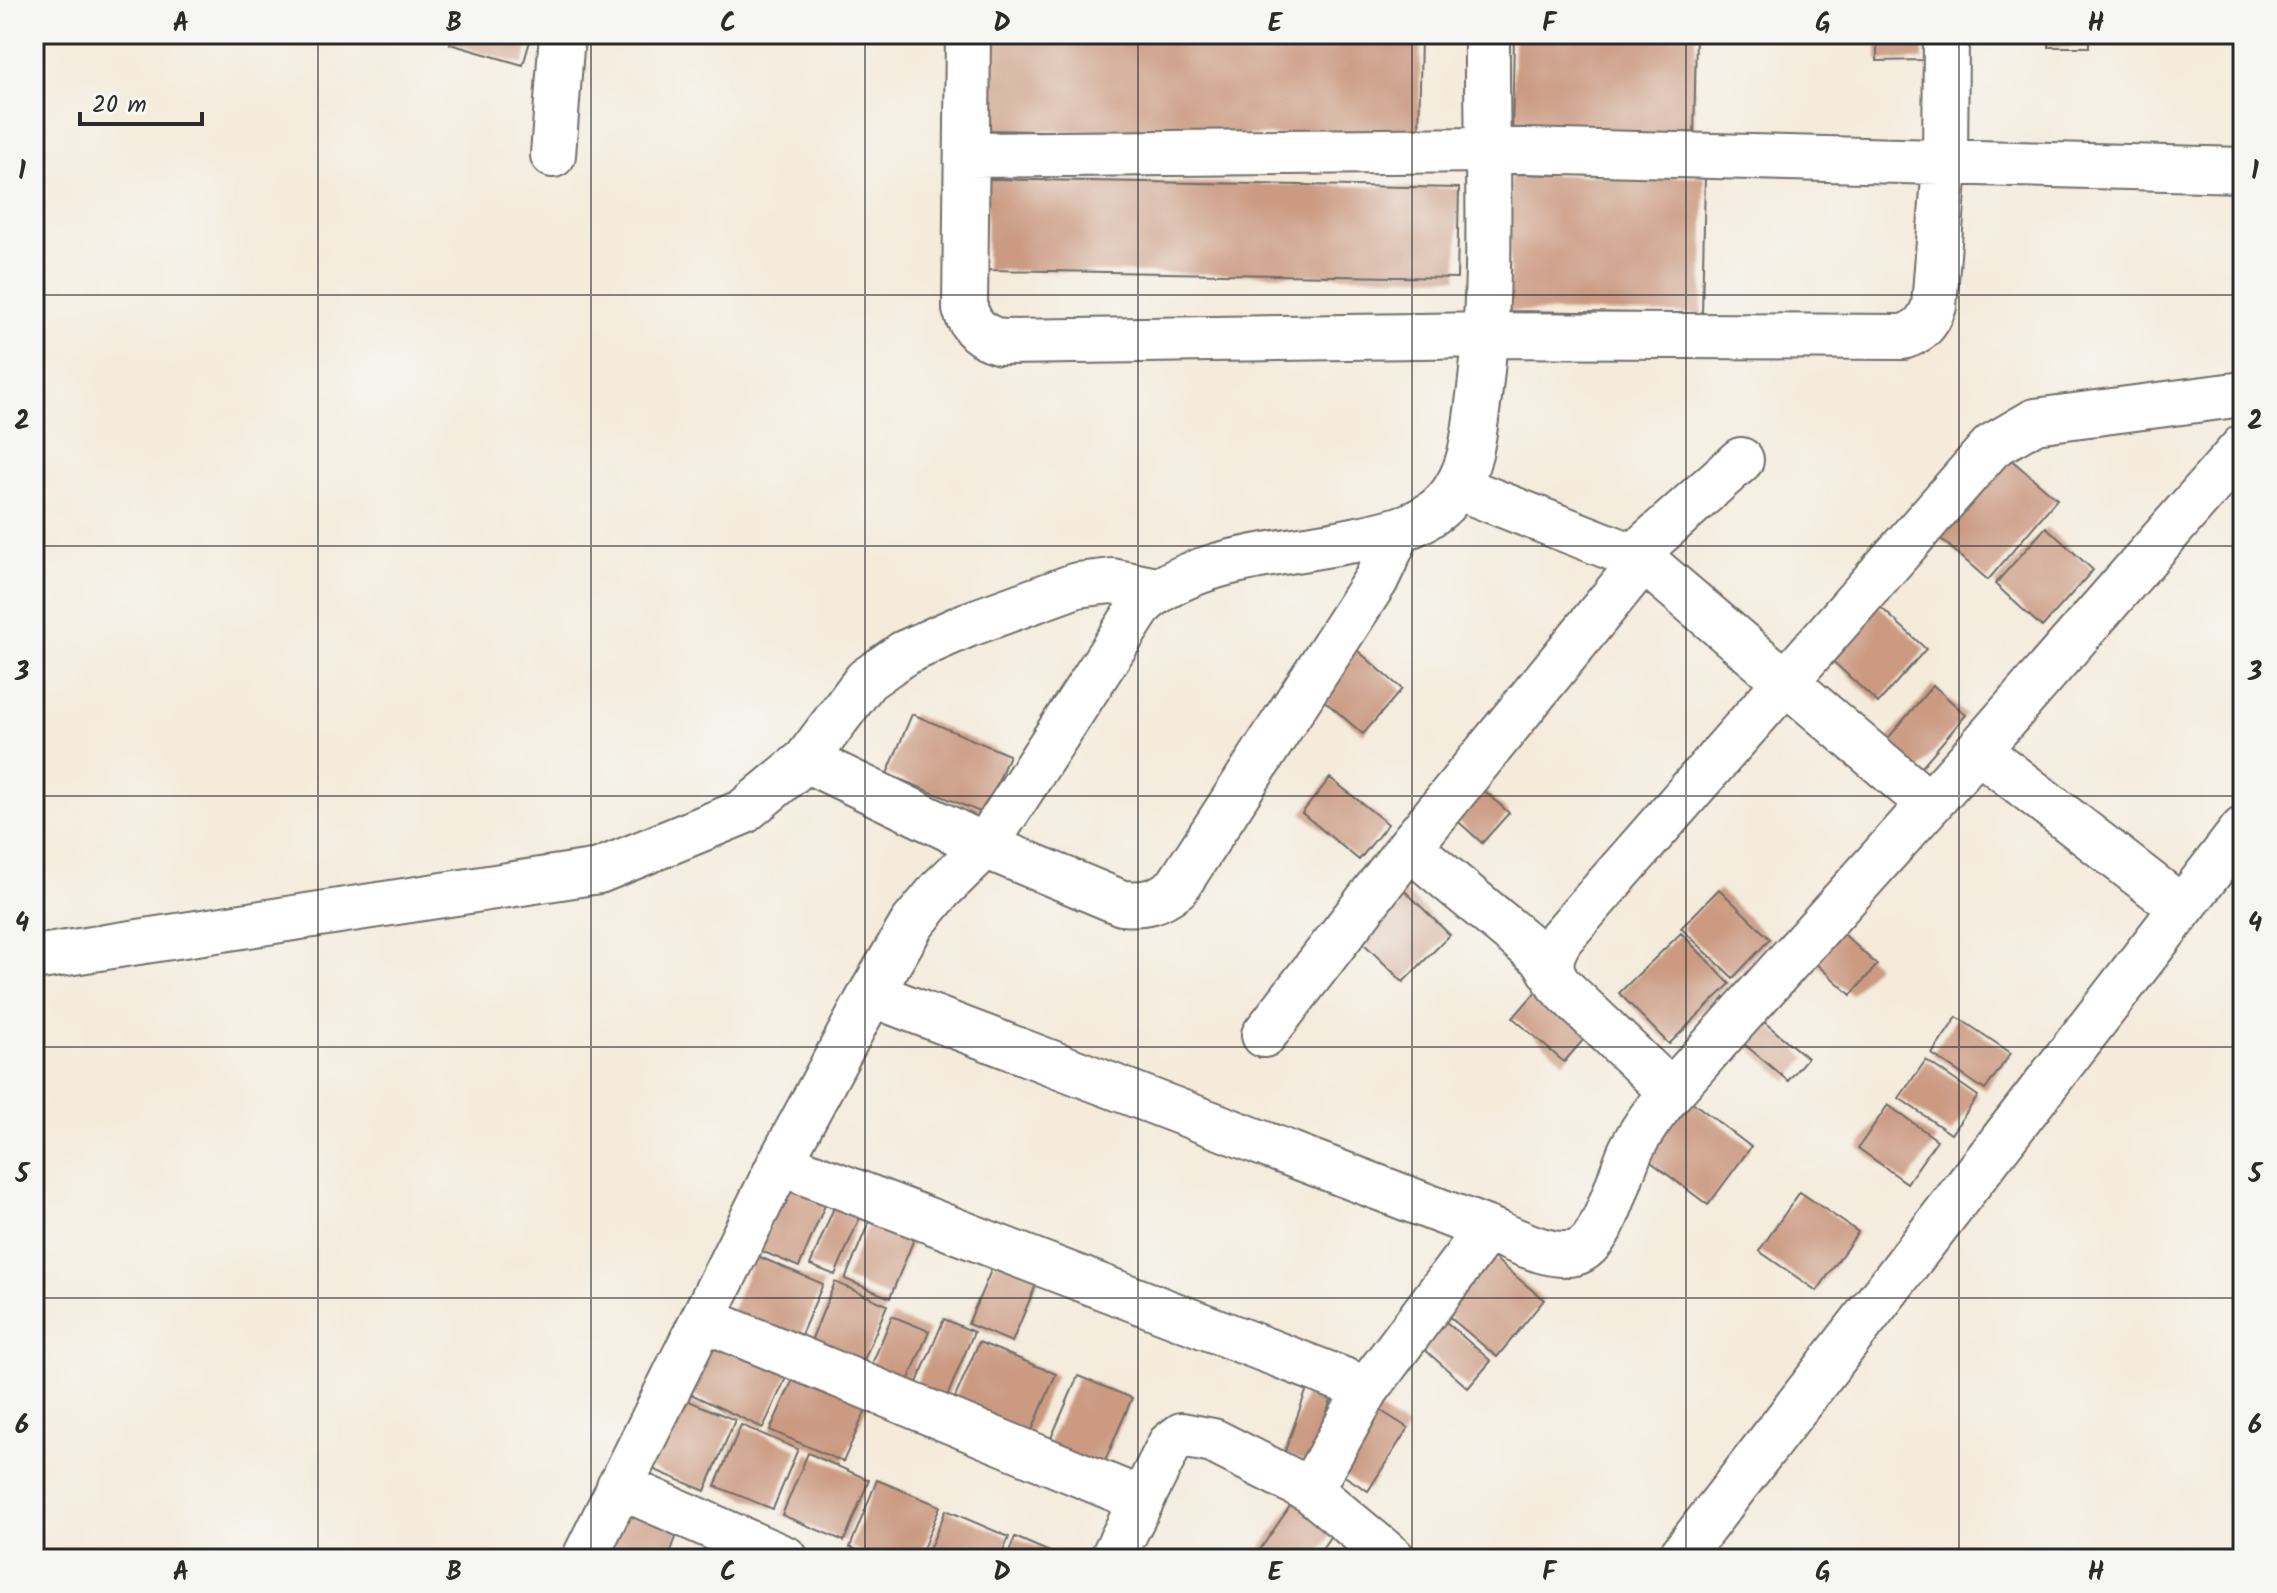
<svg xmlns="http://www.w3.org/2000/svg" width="2277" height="1593" font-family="Kalam,sans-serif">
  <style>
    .building { fill: #cb9a81 }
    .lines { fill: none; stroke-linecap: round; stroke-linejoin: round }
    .minor-casing { stroke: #716e69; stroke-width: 48 }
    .minor { stroke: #fff; stroke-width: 44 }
    .grid { fill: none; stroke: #2b2b2b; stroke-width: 2; stroke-opacity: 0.55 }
    .neatline { fill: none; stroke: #2b2b2b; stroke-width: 3 }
    .grid-label { font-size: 26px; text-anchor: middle; font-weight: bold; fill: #2b2b2b }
  </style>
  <rect width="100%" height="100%" fill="#f6f6f2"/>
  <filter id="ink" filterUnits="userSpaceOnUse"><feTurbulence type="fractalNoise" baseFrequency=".0125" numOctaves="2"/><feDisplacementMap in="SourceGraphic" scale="16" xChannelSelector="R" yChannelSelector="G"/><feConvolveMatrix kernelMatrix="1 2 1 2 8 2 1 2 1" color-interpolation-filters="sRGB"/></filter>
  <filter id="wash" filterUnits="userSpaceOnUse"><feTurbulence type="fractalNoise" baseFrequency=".006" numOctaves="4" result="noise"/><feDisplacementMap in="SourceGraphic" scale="32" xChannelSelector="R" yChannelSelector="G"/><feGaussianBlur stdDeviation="1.8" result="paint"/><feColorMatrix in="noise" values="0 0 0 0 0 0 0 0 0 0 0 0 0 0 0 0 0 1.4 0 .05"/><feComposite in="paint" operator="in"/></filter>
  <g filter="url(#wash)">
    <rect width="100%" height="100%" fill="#f4ebdb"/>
    <g id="blocks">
      <path class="building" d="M453,34H532L523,65L450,44Z
        M985,34H1421L1419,138L983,130Z
        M1514,34H1696L1694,143L1512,140Z
        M1877,34H1923V60L1877,61Z
        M2049,34H2089V47H2049Z
        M1511,174L1705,177L1702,314L1509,311Z
        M987,179L1459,188L1457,278L986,270Z
        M2001,451L2057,499L1988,580L1933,532Z
        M2046,527L2093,570L2042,627L1995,584Z
        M1874,601L1926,649L1878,703L1826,655Z
        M1351,645L1402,689L1363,734L1313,691Z
        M1933,685L1966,715L1917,772L1884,743Z
        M912,714L1009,755L985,814L887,774Z
        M1330,778L1388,824L1359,860L1302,813Z
        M1476,783L1509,813L1482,843L1450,814Z
        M1399,885L1450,935L1403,982L1352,932Z
        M1719,889L1770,939L1733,978L1681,928Z
        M1831,922L1877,965L1851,995L1804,953Z
        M1681,933L1730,984L1669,1044L1619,993Z
        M1539,988L1590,1032L1564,1062L1513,1018Z
        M1751,1011L1807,1058L1788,1081L1731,1033Z
        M1957,1017L2011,1053L1985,1090L1932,1054Z
        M1926,1060L1978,1096L1951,1134L1899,1098Z
        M1687,1098L1751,1147L1708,1205L1643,1156Z
        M1888,1105L1937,1140L1907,1183L1858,1148Z
        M791,1174L831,1191L799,1267L759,1250Z
        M1800,1192L1858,1232L1817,1291L1759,1251Z
        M837,1200L863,1210L835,1275L810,1265Z
        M874,1210L918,1229L890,1298L845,1279Z
        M1488,1253L1544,1300L1497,1357L1440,1309Z
        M998,1254L1041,1273L1012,1342L968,1324Z
        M755,1255L823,1284L794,1351L727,1322Z
        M835,1282L887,1305L858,1375L806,1353Z
        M1438,1315L1491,1361L1468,1388L1415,1341Z
        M892,1316L929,1331L904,1391L867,1376Z
        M944,1319L974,1332L944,1404L913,1392Z
        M706,1327L791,1367L763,1428L678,1388Z
        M979,1342L1056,1374L1030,1435L953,1402Z
        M800,1364L872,1396L843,1462L770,1430Z
        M1078,1376L1132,1398L1102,1468L1048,1445Z
        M1310,1380L1335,1389L1309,1463L1284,1454Z
        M672,1394L735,1420L705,1491L643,1465Z
        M1375,1407L1408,1428L1368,1491L1335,1470Z
        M741,1425L798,1449L773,1509L715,1486Z
        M808,1453L869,1480L844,1541L782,1515Z
        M877,1480L940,1506L919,1559H878L850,1547Z
        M613,1499L681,1524L668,1559H591Z
        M1295,1499L1336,1528L1315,1559H1270L1259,1551Z
        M946,1510L1009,1537L1000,1559H925Z
        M1015,1537L1066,1559H1006Z"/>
    </g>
  </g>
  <g filter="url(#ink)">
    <use href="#blocks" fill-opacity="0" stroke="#716e69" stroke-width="2"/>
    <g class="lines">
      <defs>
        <path id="minor" d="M968,34L965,309C972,329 981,336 1001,342L1488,335L1903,337C1921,331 1928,323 1934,306L1945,165L1946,34
          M553,155L562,34
          M967,155L1486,150L2243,170
          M1457,487L1643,560L1929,804
          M1978,750L2182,908
          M806,760L985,846L1122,903C1146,905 1158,902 1177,887L1376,580L1399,531
          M1409,847L1544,959L1550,970
          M34,958L599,871L743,812L806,760L866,680L904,653L967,625L1077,585L1112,581L1157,590
          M871,994L1487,1229C1512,1238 1548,1259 1575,1253C1605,1245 1619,1173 1632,1148C1643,1127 1656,1110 1671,1092L1978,750L2243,447
          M1264,1035L1409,847L1643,560L1647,544L1741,460
          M1671,1092L1558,984C1548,966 1550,956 1561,938L1992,446L2035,421L2243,394
          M780,1163L1367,1389
          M705,1320L1142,1500
          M619,1486L786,1559
          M1310,1490L1367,1389L1487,1229
          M584,1559L780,1163L871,994L912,924L941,889L985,846L1142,604C1192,558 1282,554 1348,541C1389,533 1435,526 1457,486C1472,461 1474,432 1478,404C1495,282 1486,157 1487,34
          M1112,1559L1170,1444L1182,1435L1213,1441L1310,1490L1393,1559
          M1679,1559L2243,829"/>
      </defs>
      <use href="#minor" class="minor-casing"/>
      <use href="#minor" class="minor"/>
    </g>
  </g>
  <path class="grid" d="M318,34V1559M591,34V1559M865,34V1559M1138,34V1559M1412,34V1559M1686,34V1559M1959,34V1559M34,295H2243M34,546H2243M34,796H2243M34,1047H2243M34,1298H2243"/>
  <rect width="2277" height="1593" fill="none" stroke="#f6f6f2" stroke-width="88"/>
  <path d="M80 112v12h122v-12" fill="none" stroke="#2b2b2b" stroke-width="4"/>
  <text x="92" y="112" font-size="24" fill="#2b2b2b" stroke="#f6f6f2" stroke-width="6" paint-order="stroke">20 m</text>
  <rect x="44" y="44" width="2189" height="1505" class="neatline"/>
  <g class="grid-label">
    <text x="181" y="31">A</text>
    <text x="454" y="31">B</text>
    <text x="728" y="31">C</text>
    <text x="1002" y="31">D</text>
    <text x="1275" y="31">E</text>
    <text x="1549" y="31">F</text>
    <text x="1823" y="31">G</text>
    <text x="2096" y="31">H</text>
    <text x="22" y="179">1</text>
    <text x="2255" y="179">1</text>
    <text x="22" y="429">2</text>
    <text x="2255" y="429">2</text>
    <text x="22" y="680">3</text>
    <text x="2255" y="680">3</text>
    <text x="22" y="931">4</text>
    <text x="2255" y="931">4</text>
    <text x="22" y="1182">5</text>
    <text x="2255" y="1182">5</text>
    <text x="22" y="1433">6</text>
    <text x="2255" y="1433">6</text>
    <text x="181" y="1580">A</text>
    <text x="454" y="1580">B</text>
    <text x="728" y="1580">C</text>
    <text x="1002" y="1580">D</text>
    <text x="1275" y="1580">E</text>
    <text x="1549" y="1580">F</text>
    <text x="1823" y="1580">G</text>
    <text x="2096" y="1580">H</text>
  </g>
</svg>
